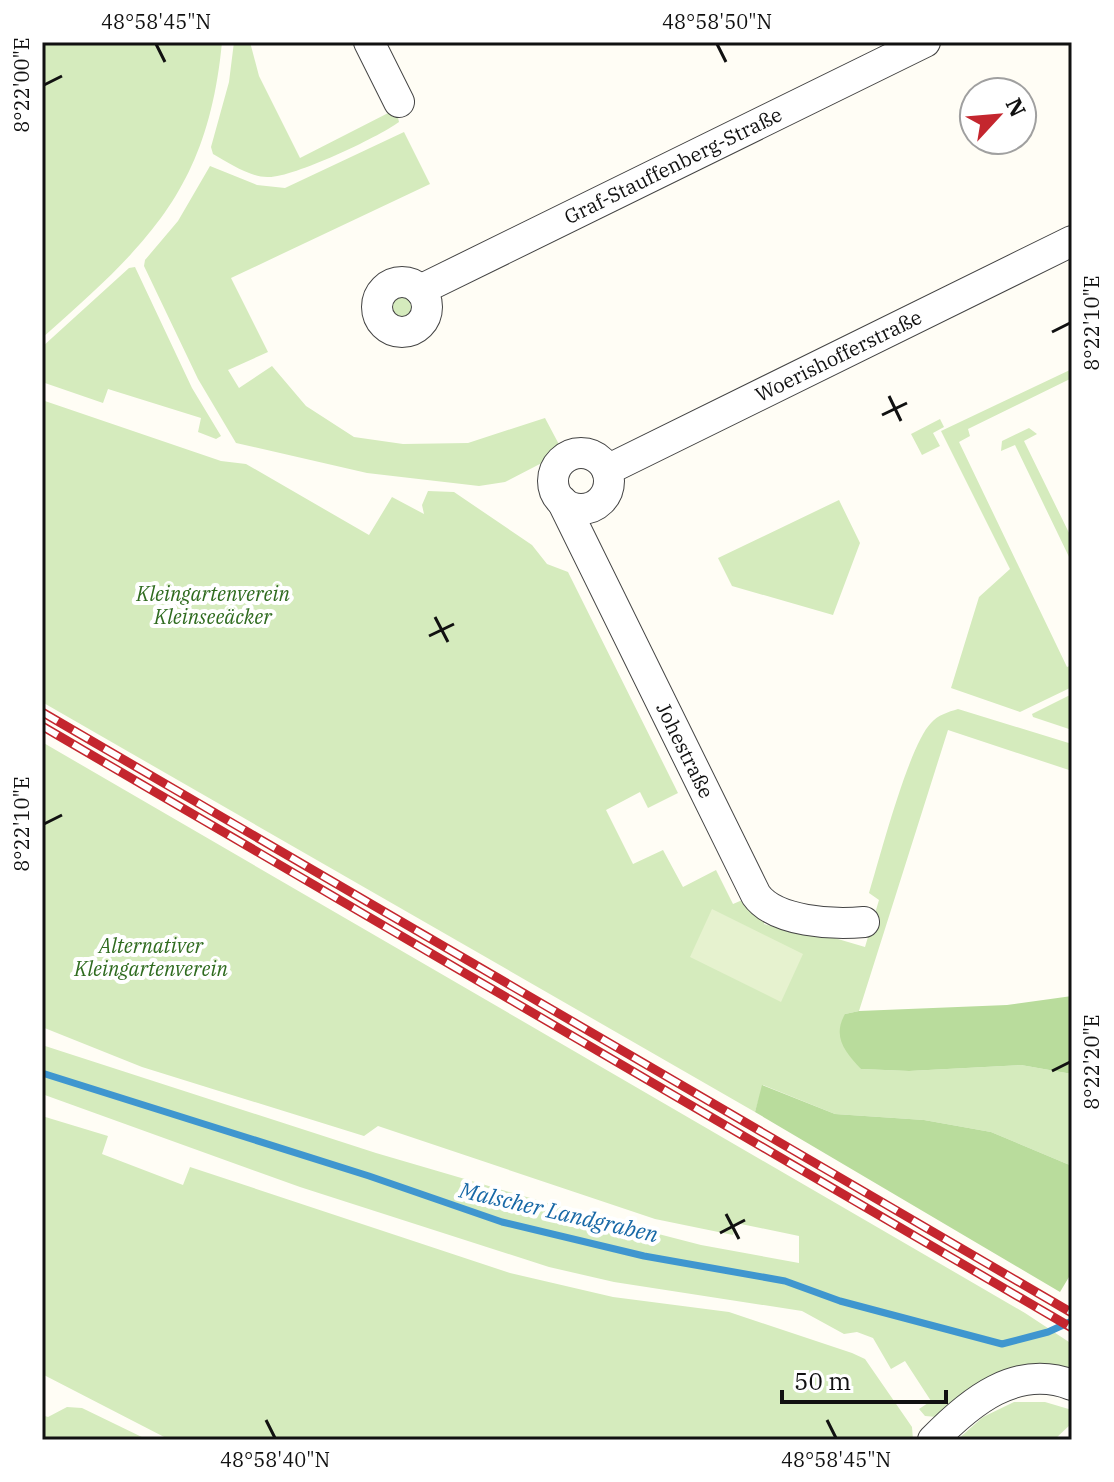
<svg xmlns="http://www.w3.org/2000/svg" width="1114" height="1482" font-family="'IBM Plex Serif',serif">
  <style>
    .green { fill: #d5ebbd }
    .forest { fill: #b9dc9c }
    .pitch { fill: #e6f2cf }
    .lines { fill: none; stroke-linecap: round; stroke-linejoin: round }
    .stream { stroke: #3f96cf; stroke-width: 7 }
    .minor-casing { stroke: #444; stroke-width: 32 }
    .minor { stroke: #fff; stroke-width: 30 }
    .rail-casing { stroke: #c4262e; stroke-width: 9 }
    .rail { stroke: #fff; stroke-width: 6; stroke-dasharray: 18; stroke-linecap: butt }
    .ticks { fill: none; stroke: #111; stroke-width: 3 }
    .labels { text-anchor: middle; stroke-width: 8; stroke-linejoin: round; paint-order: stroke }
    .street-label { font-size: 20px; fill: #111; stroke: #fff }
    .park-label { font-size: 20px; font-style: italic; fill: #2f6b1f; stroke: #fff }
    .water-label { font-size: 22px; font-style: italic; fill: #1768a6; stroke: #fff }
    .neatline { fill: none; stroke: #111; stroke-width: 3 }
    .ticks-label { font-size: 20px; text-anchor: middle; fill: #111 }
  </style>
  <rect width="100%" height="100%" fill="#fffdf5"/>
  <path class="green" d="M42,42H222C208,190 148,244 42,338Z
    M234,42H250L259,76L300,158L396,109L399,122C377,138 294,177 269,177C251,178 229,163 213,154L211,147L229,82Z
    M404,132L430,184L231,278L268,352L228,370L239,388L272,366L306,406L354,437L403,444L468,443L545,418L563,452L505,482L479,486L367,473L236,443L198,379L144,266L145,260L178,221L210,166L257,185L285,188Z
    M135,267L192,388L221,436L216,439L198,432L201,418L108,389L103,403L42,382V347L129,268Z
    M391 307a12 12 0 1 1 24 0a12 12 0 1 1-24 0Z
    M1072,369V378L968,429L970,436L959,442L1067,667L1072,665V687L1020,712L951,688L979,597L1010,569L941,431Z
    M42,400L221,461L246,464L369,535L392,497L424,514L422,505L428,491L454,492L532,545L547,564L568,572L678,793L648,808L640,792L606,810L633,864L663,850L683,887L716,870L733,904L747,898L765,916L764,924L802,935L804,929L865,947L879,900L869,893C880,857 909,745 931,723C938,715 948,712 958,709L1072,744V771L948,730L859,1011L845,1014L861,1069L909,1071L1021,1065L1072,1074V1166L991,1132L924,1120L835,1114L763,1085L755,1112L42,702Z
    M940,419L944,427L933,433L940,446L922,455L911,434Z
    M1029,428L1037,434L1024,441L1072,539V563L1015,445L1001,451L1002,441Z
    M839,500L860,543L833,615L732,586L718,558Z
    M1072,694V730L1033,717L1032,714Z
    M42,742L1025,1313L1072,1344V1371L937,1417L925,1416L919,1409L931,1401L905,1361L891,1369L873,1338L857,1332L844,1334L802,1311L614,1282L549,1267L300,1187L42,1094V1045L376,1153L612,1222L701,1245L799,1263V1236L736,1223L733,1235L655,1219L378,1126L364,1136L142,1067L42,1027Z
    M42,1116L108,1136L102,1154L183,1185L190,1167L510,1273L613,1297L729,1312L852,1353L865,1359L912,1427L913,1440H170L42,1374Z
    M1014,1402H1045L1072,1410V1423L1054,1440H957L983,1417Z
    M67,1407L82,1408L148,1440H42V1415L48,1417Z"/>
  <path class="forest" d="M1072,996V1074L1021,1065L909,1071L861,1069C845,1052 832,1037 845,1014L859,1011L1007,1005Z
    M762,1085L835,1114L924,1120L991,1132L1072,1166V1272L1060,1292L755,1112Z"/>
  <path class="pitch" d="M712,909L803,954L781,1002L690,957Z"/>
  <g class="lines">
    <path class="stream" d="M42,1073L369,1176L502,1222L644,1256L785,1281L840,1301L1002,1344L1048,1332L1072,1321"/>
    <defs>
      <g id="minor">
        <path d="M369,42L399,102"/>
        <circle cx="402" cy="307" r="25"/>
        <path id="s1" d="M420,290L925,42"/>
        <circle cx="581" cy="481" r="28"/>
        <path id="s2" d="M607,470L1072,241"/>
        <path id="s3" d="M562,501L756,895C775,922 834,925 864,922"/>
        <path d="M933,1440C969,1403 1016,1363 1072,1385"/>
      </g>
    </defs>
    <use href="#minor" class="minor-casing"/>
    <use href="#minor" class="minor"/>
    <defs>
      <path id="rail" d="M42,712L1072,1313
        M42,726L1072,1328"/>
    </defs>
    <use href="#rail" class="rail-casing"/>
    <use href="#rail" class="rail"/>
  </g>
  <path class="ticks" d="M156,44L165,62M717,44L726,62M44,85L62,76M1052,332L1070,323M889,396L901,421M882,415L907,403M435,617L448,642M429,636L454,624M44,824L62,815M1052,1071L1070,1062M726,1214L739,1239M720,1233L745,1220M266,1420L275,1438M827,1420L836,1438"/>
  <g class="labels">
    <g class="street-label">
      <text dy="7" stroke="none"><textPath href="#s1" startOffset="282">Graf-Stauffenberg-Straße</textPath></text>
      <text dy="7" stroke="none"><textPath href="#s2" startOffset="258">Woerishofferstraße</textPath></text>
      <text dy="7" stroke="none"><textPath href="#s3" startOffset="278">Johestraße</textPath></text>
    </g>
    <g class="park-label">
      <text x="213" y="601">Kleingartenverein<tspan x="213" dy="23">Kleinseeäcker</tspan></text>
      <text x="151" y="953">Alternativer<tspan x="151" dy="23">Kleingartenverein</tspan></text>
    </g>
    <g class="water-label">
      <text transform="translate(559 1212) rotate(13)" y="8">Malscher Landgraben</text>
    </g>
  </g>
  <rect width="1114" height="1482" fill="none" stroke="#ffffff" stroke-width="88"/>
  <g transform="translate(998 116) rotate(64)"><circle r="38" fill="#ffffff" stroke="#a0a0a0" stroke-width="2"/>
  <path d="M0-6L14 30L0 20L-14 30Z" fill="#c4262e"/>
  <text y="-12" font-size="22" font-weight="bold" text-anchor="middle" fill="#111111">N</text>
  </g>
  <path d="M782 1390v12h164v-12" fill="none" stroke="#111111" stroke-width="4"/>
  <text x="794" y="1390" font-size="24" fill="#111111" stroke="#ffffff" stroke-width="6" paint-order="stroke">50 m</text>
  <rect x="44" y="44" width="1026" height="1394" class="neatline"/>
  <g class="ticks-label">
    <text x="156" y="29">48°58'45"N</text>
    <text x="717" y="29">48°58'50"N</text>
    <text transform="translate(22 85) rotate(-90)" y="7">8°22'00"E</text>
    <text transform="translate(1092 323) rotate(-90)" y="7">8°22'10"E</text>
    <text transform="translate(22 824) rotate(-90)" y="7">8°22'10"E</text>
    <text transform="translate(1092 1062) rotate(-90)" y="7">8°22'20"E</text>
    <text x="275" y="1467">48°58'40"N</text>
    <text x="836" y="1467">48°58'45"N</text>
  </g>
</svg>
